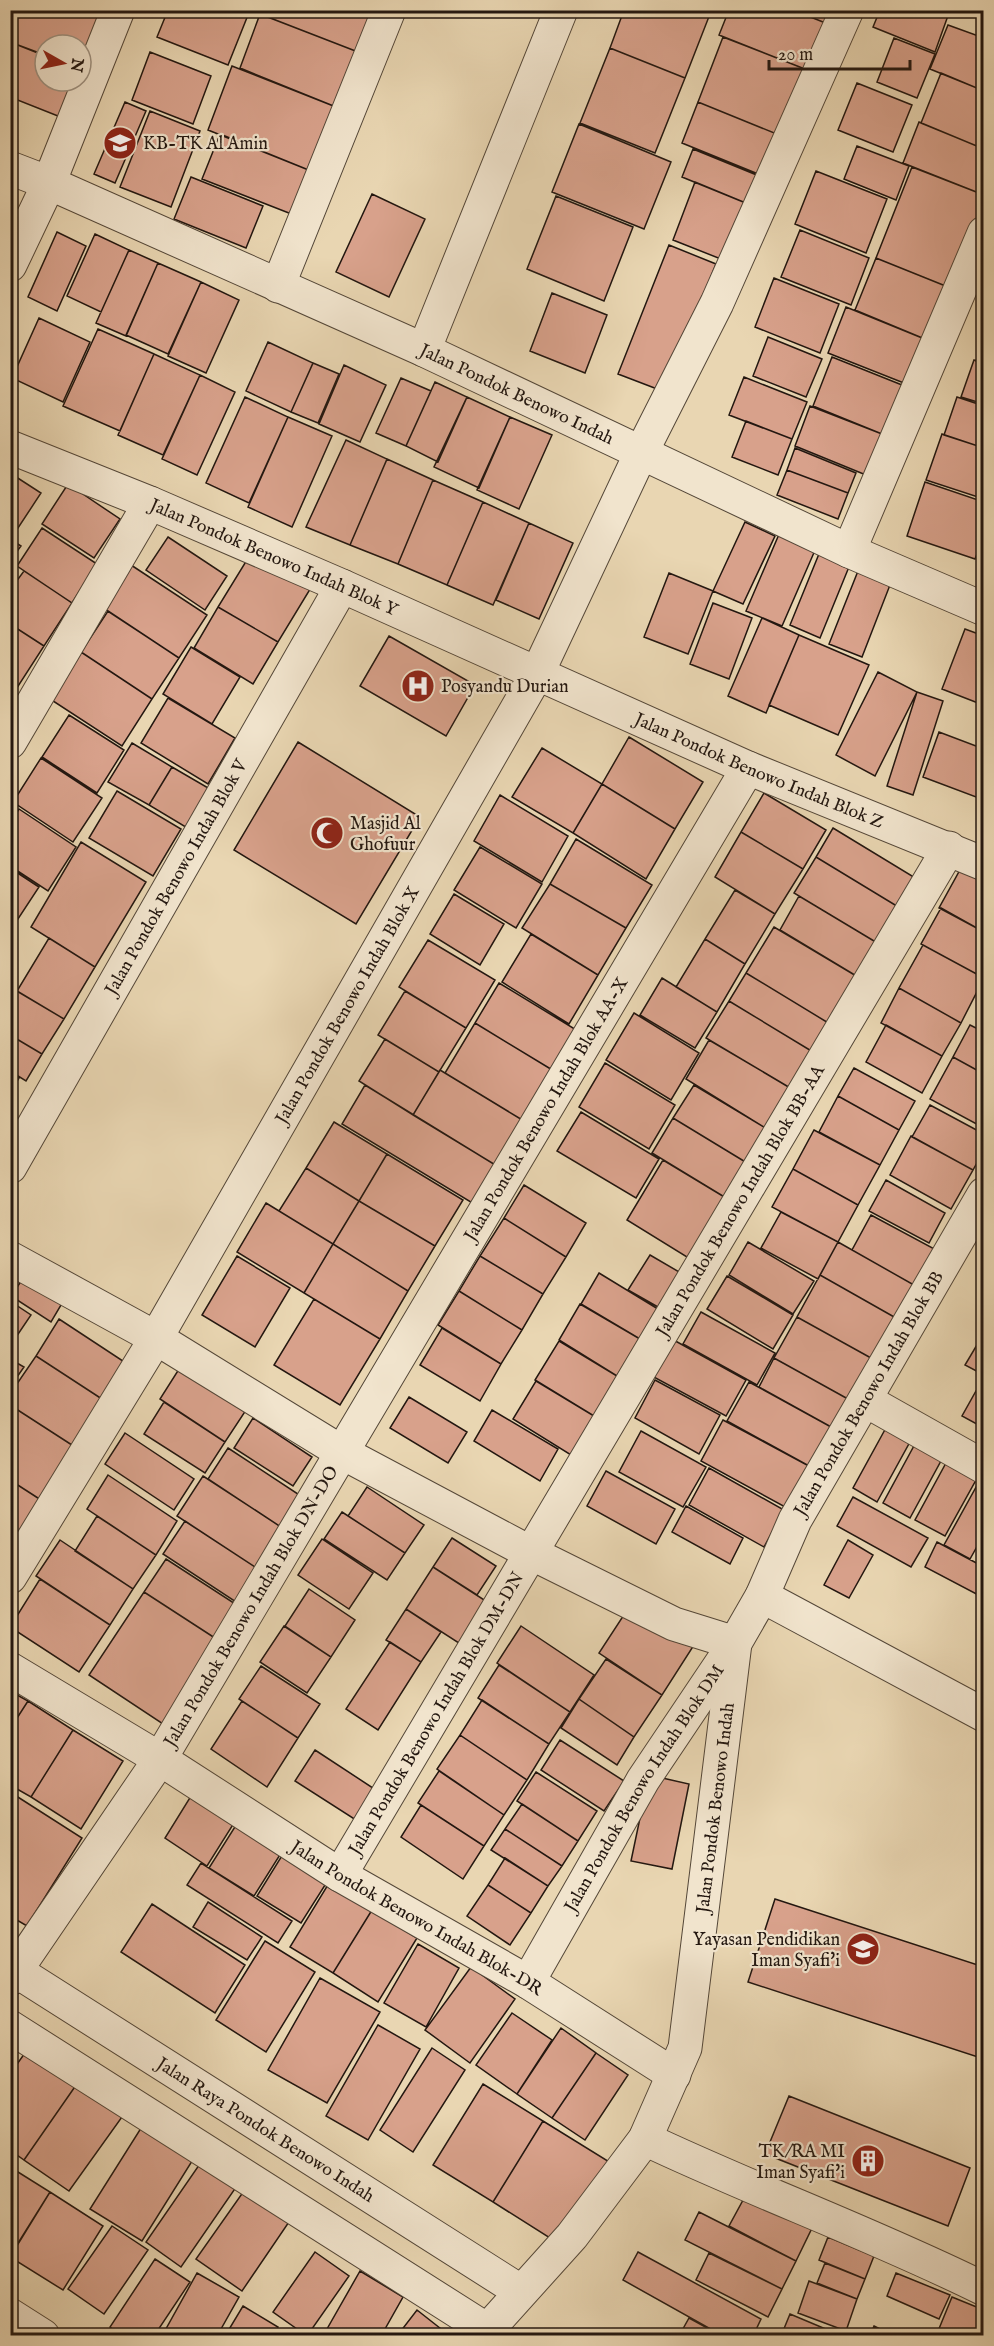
<svg xmlns="http://www.w3.org/2000/svg" width="994" height="2346" font-family="'IM FELL English',serif">
  <style>
    .building { fill: #d8a18b; stroke: #231710; stroke-width: 1.5 }
    .lines { fill: none; stroke-linecap: round; stroke-linejoin: round }
    .minor-casing { stroke: #544738; stroke-width: 35 }
    .minor { stroke: #f1e4cd; stroke-width: 33 }
    .labels { text-anchor: middle; stroke-width: 4.5; stroke-linejoin: round; paint-order: stroke }
    .poi-label { font-size: 18px; fill: #231710; stroke: #f1e4cd; text-anchor: start }
    .street-label { font-size: 18px; fill: #231710; stroke: #f1e4cd }
  </style>
  <rect width="100%" height="100%" fill="#e9d6b2"/>
  <filter id="stains"><feTurbulence type="fractalNoise" baseFrequency=".00333" numOctaves="4"/><feColorMatrix values="0 0 0 0 .2 0 0 0 0 .09 0 0 0 0 .02 0 0 0 .5 -.17"/></filter>
  <radialGradient id="worn" r=".72"><stop offset=".6" stop-color="#630" stop-opacity="0"/><stop offset="1" stop-color="#630" stop-opacity=".3"/></radialGradient>
  <path class="building" d="M10,10H106L81,70V45H45V56L10,42Z
    M168,10H250L228,65L157,37Z
    M267,10H374L358,52L265,16Z
    M624,10H701L710,14L685,78L610,48Z
    M729,10H793L833,26L815,73L719,35Z
    M793,10H840L833,26Z
    M880,10H950L935,52L873,27Z
    M260,14L358,52L336,107L240,68Z
    M948,25L984,38V91L930,69Z
    M723,37L815,73L789,139L698,102Z
    M894,38L935,54L917,98L877,82Z
    M10,42L45,55V81H78L63,118L10,97Z
    M610,48L685,78L655,153L580,123Z
    M150,52L211,76L193,124L132,100Z
    M232,66L336,107L311,171L208,130Z
    M941,73L984,91V149L921,123Z
    M857,83L912,105L893,152L838,130Z
    M125,102L146,111L115,183L94,174Z
    M698,102L789,139L773,180L682,143Z
    M150,111L200,131L171,207L120,187Z
    M919,122L984,149V195L903,163Z
    M579,124L671,162L644,229L552,192Z
    M220,134L311,171L294,215L202,179Z
    M857,146L909,166L896,200L844,179Z
    M693,149L764,178L753,206L682,177Z
    M912,167L984,195V211L953,289L876,258Z
    M816,171L887,199L866,253L795,224Z
    M191,177L263,206L246,248L174,219Z
    M695,182L753,206L731,263L673,240Z
    M372,194L425,219L389,297L336,272Z
    M556,196L633,227L604,301L527,269Z
    M800,230L869,258L851,305L781,277Z
    M57,232L86,246L57,311L28,297Z
    M95,234L129,250L101,312L67,296Z
    M669,245L716,264L665,392L618,374Z
    M129,250L158,263L126,336L96,323Z
    M876,258L953,289L932,342L855,310Z
    M158,263L201,282L168,354L126,335Z
    M774,278L839,304L820,353L755,327Z
    M201,282L239,300L206,373L168,356Z
    M552,293L607,315L585,373L530,351Z
    M846,307L932,342L914,387L828,353Z
    M39,318L90,342L63,402L12,378Z
    M98,329L154,354L120,431L63,406Z
    M768,337L822,359L806,397L753,376Z
    M984,338V364L976,361Z
    M268,342L313,363L291,412L246,391Z
    M154,354L200,375L163,455L118,435Z
    M832,357L902,385L882,434L813,406Z
    M974,360L984,363V404L961,397Z
    M313,363L339,374L318,423L291,412Z
    M344,365L386,385L360,442L319,424Z
    M200,375L235,392L197,475L162,459Z
    M744,377L807,402L792,439L729,415Z
    M401,378L431,391L406,446L376,433Z
    M435,382L467,397L438,462L406,446Z
    M245,397L288,417L249,503L206,483Z
    M467,397L510,417L479,488L434,467Z
    M957,397L984,406V448L944,435Z
    M810,406L882,434L866,475L795,446Z
    M288,417L332,436L292,527L248,507Z
    M510,417L552,435L519,509L477,490Z
    M746,421L792,439L778,475L732,457Z
    M942,434L984,448V499L926,480Z
    M346,440L387,459L350,545L306,527Z
    M795,448L856,473L848,493L787,470Z
    M387,459L433,480L398,564L350,545Z
    M787,470L848,493L838,519L777,495Z
    M10,473L41,493L16,531L10,528Z
    M433,480L483,502L447,585L398,564Z
    M925,482L984,502V535L975,559L907,536Z
    M68,484L120,519L94,558L42,524Z
    M483,502L529,523L493,605L447,585Z
    M745,522L775,536L743,604L713,591Z
    M529,523L573,543L539,619L496,600Z
    M42,528L97,564L72,603L17,566Z
    M780,532L816,548L782,626L746,611Z
    M168,537L227,576L205,610L146,570Z
    M10,539L21,546L10,561Z
    M821,549L851,562L820,638L790,625Z
    M253,550L312,586L278,642L218,607Z
    M131,565L207,615L179,658L103,608Z
    M24,571L72,603L44,646L10,624V590Z
    M858,571L890,585L862,657L829,644Z
    M669,573L713,591L688,654L644,637Z
    M713,603L752,618L729,679L690,664Z
    M218,607L278,642L253,684L194,648Z
    M108,611L179,658L152,699L81,652Z
    M762,618L799,635L766,713L728,696Z
    M10,624L44,646L13,694L10,692Z
    M965,629L984,636V688L978,703L942,689Z
    M799,635L869,665L838,735L769,705Z
    M389,636L475,685L446,736L360,686Z
    M191,647L240,677L212,724L163,694Z
    M81,652L152,699L122,746L50,699Z
    M878,672L917,692L875,776L836,755Z
    M917,692L943,701L913,795L887,786Z
    M168,698L235,738L208,784L141,743Z
    M69,715L124,750L97,793L42,757Z
    M939,732L984,749V800L923,777Z
    M629,737L703,782L675,829L602,784Z
    M298,742L420,817L356,924L234,850Z
    M132,743L172,767L149,805L108,782Z
    M542,748L602,784L573,833L512,797Z
    M41,758L102,798L73,842L13,802Z
    M172,767L222,796L199,835L149,805Z
    M602,784L675,829L646,879L573,833Z
    M117,791L181,829L153,876L89,838Z
    M764,793L826,830L803,869L741,832Z
    M500,795L568,836L542,882L474,841Z
    M19,809L76,847L48,891L10,866V823Z
    M833,828L917,879L900,908L816,857Z
    M741,832L803,869L775,914L715,877Z
    M576,839L652,885L626,928L550,884Z
    M81,842L146,882L95,967L31,927Z
    M480,847L542,884L516,928L454,890Z
    M816,857L905,911L884,947L794,893Z
    M966,859L984,869V932L939,908Z
    M10,868L39,887L16,922L10,918Z
    M550,884L626,928L598,975L522,928Z
    M735,890L775,914L745,964L705,939Z
    M454,894L504,924L480,965L430,934Z
    M799,896L884,947L863,980L780,930Z
    M941,908L984,932V978L921,944Z
    M774,927L863,980L835,1027L746,973Z
    M531,934L598,975L569,1024L502,982Z
    M49,938L95,967L64,1019L17,991Z
    M705,939L745,964L717,1012L676,987Z
    M428,940L495,980L466,1028L399,987Z
    M923,945L984,978L961,1023L899,988Z
    M746,973L835,1027L818,1055L729,1001Z
    M662,978L717,1012L695,1048L640,1015Z
    M499,983L578,1031L554,1071L475,1023Z
    M10,987L64,1019L42,1054L10,1035Z
    M899,988L961,1023L942,1056L881,1023Z
    M405,991L466,1028L439,1072L378,1035Z
    M729,1001L818,1055L797,1092L706,1038Z
    M634,1013L699,1053L671,1100L606,1060Z
    M475,1023L554,1071L524,1121L445,1073Z
    M886,1025L942,1056L922,1093L866,1062Z
    M970,1025L984,1032V1074L953,1057Z
    M10,1035L42,1054L26,1081L10,1071Z
    M385,1039L439,1072L413,1115L359,1081Z
    M709,1040L797,1092L772,1132L686,1079Z
    M953,1057L984,1074V1128L930,1099Z
    M605,1063L675,1105L649,1149L579,1107Z
    M854,1068L915,1101L899,1130L838,1096Z
    M440,1070L524,1121L497,1166L413,1115Z
    M10,1073L19,1078L10,1093Z
    M365,1085L497,1166L474,1204L342,1124Z
    M694,1085L772,1132L752,1166L673,1118Z
    M838,1096L899,1130L880,1165L819,1132Z
    M930,1105L984,1134V1150L973,1170L912,1137Z
    M581,1112L659,1159L636,1198L557,1151Z
    M673,1118L752,1166L731,1201L652,1153Z
    M334,1122L387,1154L359,1201L306,1168Z
    M814,1130L880,1165L858,1205L793,1169Z
    M911,1136L973,1170L951,1209L890,1175Z
    M387,1154L463,1200L435,1246L359,1201Z
    M663,1160L731,1201L695,1262L627,1220Z
    M306,1168L359,1201L333,1244L279,1211Z
    M793,1169L858,1205L838,1242L772,1207Z
    M886,1180L945,1213L929,1243L869,1211Z
    M524,1185L586,1223L566,1257L504,1218Z
    M359,1201L435,1246L408,1291L333,1244Z
    M266,1203L333,1244L304,1293L237,1252Z
    M781,1212L838,1242L818,1279L761,1248Z
    M871,1215L940,1252L921,1289L852,1250Z
    M504,1218L566,1257L543,1294L480,1256Z
    M748,1242L814,1281L793,1314L729,1275Z
    M838,1242L921,1289L903,1322L820,1275Z
    M333,1244L408,1291L380,1339L304,1293Z
    M650,1255L686,1276L665,1311L628,1290Z
    M237,1256L290,1288L255,1347L202,1315Z
    M480,1256L543,1294L522,1330L459,1291Z
    M599,1273L658,1309L640,1339L581,1304Z
    M26,1274L64,1300L51,1322L11,1296Z
    M820,1275L903,1322L880,1363L797,1317Z
    M727,1276L793,1315L773,1349L707,1309Z
    M459,1291L522,1330L501,1364L438,1325Z
    M314,1299L380,1339L340,1405L274,1365Z
    M10,1301L31,1315L10,1346Z
    M580,1304L640,1339L617,1376L559,1340Z
    M701,1312L775,1353L757,1385L683,1344Z
    M797,1317L880,1363L857,1404L774,1358Z
    M59,1319L129,1365L105,1401L36,1356Z
    M442,1328L501,1364L480,1401L420,1365Z
    M984,1333V1375L965,1365Z
    M670,1338L746,1380L726,1416L650,1375Z
    M559,1341L617,1376L594,1416L535,1380Z
    M36,1356L105,1401L75,1447L10,1405V1394Z
    M186,1358L252,1401L225,1442L160,1399Z
    M774,1358L857,1404L842,1433L759,1387Z
    M10,1359L24,1367L10,1387Z
    M655,1380L720,1415L699,1454L635,1418Z
    M536,1381L594,1416L571,1455L513,1419Z
    M749,1382L842,1433L820,1472L727,1421Z
    M976,1391L984,1395V1428L962,1416Z
    M409,1397L467,1432L448,1463L390,1428Z
    M164,1402L225,1442L205,1473L144,1434Z
    M10,1405L75,1447L41,1500L10,1480Z
    M492,1410L558,1449L540,1481L474,1441Z
    M253,1418L312,1457L293,1486L234,1448Z
    M723,1420L820,1472L798,1514L701,1461Z
    M887,1426L911,1440L877,1502L853,1488Z
    M641,1431L706,1467L683,1507L619,1472Z
    M125,1433L194,1479L174,1510L105,1464Z
    M915,1444L942,1459L910,1518L883,1503Z
    M228,1448L304,1498L284,1529L208,1479Z
    M946,1463L976,1480L945,1536L915,1520Z
    M709,1468L784,1510L764,1547L689,1505Z
    M606,1471L675,1509L656,1544L587,1506Z
    M108,1475L177,1521L156,1555L87,1509Z
    M203,1476L284,1529L258,1569L177,1516Z
    M10,1480L41,1500L15,1540L10,1537Z
    M980,1480L984,1482V1534L970,1559L944,1545Z
    M367,1487L424,1525L405,1553L348,1516Z
    M853,1497L928,1538L911,1567L837,1526Z
    M686,1506L743,1538L730,1564L672,1532Z
    M342,1512L405,1553L387,1580L324,1539Z
    M97,1516L156,1555L133,1589L75,1551Z
    M185,1521L258,1569L236,1602L163,1554Z
    M452,1538L496,1566L477,1595L433,1567Z
    M322,1539L373,1573L349,1609L298,1575Z
    M60,1540L133,1589L110,1625L36,1576Z
    M848,1540L873,1555L849,1598L824,1585Z
    M937,1542L984,1567V1598L925,1567Z
    M166,1559L240,1607L218,1640L144,1592Z
    M433,1567L492,1605L465,1647L406,1609Z
    M40,1579L110,1625L79,1672L10,1627Z
    M309,1589L355,1620L331,1657L285,1626Z
    M144,1592L218,1640L163,1724L89,1675Z
    M631,1604L694,1645L662,1695L599,1653Z
    M406,1609L441,1632L421,1662L386,1640Z
    M284,1626L331,1657L307,1693L260,1662Z
    M521,1626L594,1675L570,1712L497,1663Z
    M390,1642L421,1662L378,1730L346,1709Z
    M606,1659L662,1695L634,1737L579,1699Z
    M499,1665L570,1712L549,1744L478,1698Z
    M261,1666L320,1704L298,1738L239,1699Z
    M10,1691L28,1701L10,1729Z
    M579,1699L634,1737L617,1765L561,1728Z
    M482,1700L549,1744L527,1780L460,1735Z
    M28,1701L73,1730L31,1797L10,1785V1729Z
    M242,1701L298,1738L267,1787L211,1749Z
    M73,1730L123,1761L81,1829L31,1797Z
    M460,1735L527,1780L504,1815L437,1769Z
    M560,1740L624,1781L604,1811L541,1770Z
    M315,1750L379,1792L359,1822L295,1781Z
    M439,1771L504,1815L484,1846L418,1803Z
    M536,1772L597,1811L578,1841L517,1801Z
    M649,1775L689,1784L672,1869L631,1861Z
    M10,1792L82,1838L27,1926L10,1916Z
    M191,1796L234,1823L207,1866L165,1838Z
    M522,1804L578,1841L562,1866L505,1829Z
    M421,1805L484,1846L463,1879L401,1837Z
    M238,1822L283,1850L254,1896L209,1868Z
    M505,1829L562,1866L548,1886L491,1850Z
    M283,1854L327,1882L301,1923L257,1896Z
    M505,1858L548,1886L531,1913L488,1885Z
    M201,1863L292,1921L278,1943L187,1885Z
    M329,1883L372,1910L333,1973L290,1947Z
    M488,1885L531,1913L510,1945L467,1916Z
    M775,1899L984,1967V2059L748,1982Z
    M208,1902L262,1937L247,1960L193,1927Z
    M152,1904L245,1965L215,2013L121,1952Z
    M372,1910L417,1938L378,2002L333,1973Z
    M265,1941L315,1972L266,2052L216,2020Z
    M418,1944L459,1968L426,2027L384,2003Z
    M471,1967L515,1999L470,2063L425,2030Z
    M320,1978L380,2012L327,2103L268,2070Z
    M512,2013L552,2040L517,2094L476,2065Z
    M378,2025L420,2049L368,2140L326,2116Z
    M561,2028L596,2053L552,2118L517,2094Z
    M32,2043L81,2078L24,2160L10,2150V2074Z
    M432,2048L465,2070L413,2152L380,2130Z
    M596,2053L628,2075L585,2140L552,2118Z
    M81,2078L127,2110L69,2191L24,2160Z
    M483,2084L543,2121L493,2202L433,2165Z
    M789,2096L970,2168L948,2226L765,2154Z
    M148,2117L199,2150L142,2241L90,2209Z
    M543,2121L611,2163L561,2245L493,2202Z
    M206,2155L241,2180L181,2267L146,2242Z
    M10,2167L50,2192L10,2256Z
    M246,2188L291,2219L242,2291L196,2259Z
    M748,2191L813,2226L796,2261L729,2226Z
    M50,2192L103,2226L63,2290L10,2257Z
    M699,2212L796,2261L782,2289L685,2240Z
    M112,2226L148,2250L104,2314L68,2289Z
    M828,2237L874,2256L865,2279L819,2260Z
    M315,2252L349,2276L307,2336L273,2312Z
    M638,2252L761,2319L753,2336H723L623,2280Z
    M709,2253L782,2289L768,2317L696,2280Z
    M155,2259L190,2282L154,2336H121L110,2327Z
    M825,2263L865,2279L857,2299L817,2283Z
    M360,2271L403,2297L381,2336H323Z
    M197,2273L239,2297L217,2336H162Z
    M896,2273L950,2295L939,2319L887,2296Z
    M809,2281L857,2299L846,2331L798,2313Z
    M952,2297L984,2310V2336H936Z
    M243,2306L278,2327L273,2336H225Z
    M417,2310L450,2336H397Z
    M790,2314L840,2335V2336H781Z
    M689,2318L722,2336H679Z
    M874,2326L894,2336H870Z"/>
  <g class="lines">
    <defs>
      <g id="minor">
        <path id="s1" d="M10,168L49,183L424,350L849,551L984,609"/>
        <path d="M10,265L49,183L118,10"/>
        <path d="M278,286L389,10"/>
        <path d="M424,350L561,10"/>
        <path id="s2" d="M10,447L150,503L342,586L748,768L984,864"/>
        <path d="M849,551L984,233"/>
        <path d="M10,742L150,503"/>
        <path id="s3" d="M10,1167L342,586"/>
        <path d="M10,1258L156,1338L343,1453L531,1553L674,1624L735,1643L685,2048L645,2139L572,2236L482,2336"/>
        <path d="M865,1400L984,1467"/>
        <path id="s4" d="M10,1577L156,1338L538,672L641,453L717,303L847,10"/>
        <path d="M762,1596L984,1715"/>
        <path id="s5" d="M10,1669L160,1759L340,1875L528,1982L674,2075"/>
        <path id="s6" d="M340,1875L949,848"/>
        <path id="s7" d="M10,1967L520,2291"/>
        <path id="s8" d="M10,1979L160,1759L748,768"/>
        <path id="s9" d="M528,1982L643,1780L735,1643L762,1596L795,1520L984,1194"/>
        <path d="M10,2027L487,2330"/>
        <path d="M645,2139C757,2192 873,2234 984,2289"/>
        <path d="M10,2315L43,2336"/>
      </g>
    </defs>
    <use href="#minor" class="minor-casing"/>
    <use href="#minor" class="minor"/>
  </g>
  <defs>
    <symbol id="school-disc" viewBox="-11 -11 22 22"><circle r="9.5" fill="#8f2418" stroke="#f1e4cd"/><path d="M0-5L7-2L0 1L-7-2ZM-4 1L0 2.5L4 1V4Q0 6-4 4Z" fill="#fff"/></symbol>
    <symbol id="hospital-disc" viewBox="-11 -11 22 22"><circle r="9.5" fill="#8f2418" stroke="#f1e4cd"/><path d="M-5-5h3v3.5h4V-5h3V5h-3V1.5h-4V5h-3Z" fill="#fff"/></symbol>
    <symbol id="mosque-disc" viewBox="-11 -11 22 22"><circle r="9.5" fill="#8f2418" stroke="#f1e4cd"/><path d="M3.5-4.9A6 6 0 1 0 3.5 4.9A5 5 0 1 1 3.5-4.9Z" fill="#fff"/></symbol>
    <symbol id="building-disc" viewBox="-11 -11 22 22"><circle r="9.5" fill="#8f2418" stroke="#f1e4cd"/><path d="M-4-6H4V6H1V3H-1V6H-4ZM-2.5-4.3h1.7v1.8h-1.7ZM.8-4.3h1.7v1.8H.8ZM-2.5-1h1.7V.8h-1.7ZM.8-1h1.7V.8H.8Z" fill="#fff"/></symbol>
  </defs>
  <g fill-rule="evenodd">
    <use href="#school-disc" x="101" y="124" width="38" height="38"/>
    <use href="#hospital-disc" x="399" y="667" width="38" height="38"/>
    <use href="#mosque-disc" x="308" y="814" width="38" height="38"/>
    <use href="#school-disc" x="844" y="1930" width="38" height="38"/>
    <use href="#building-disc" x="849" y="2142" width="38" height="38"/>
  </g>
  <g class="labels">
    <g class="poi-label">
      <text x="143" y="149">KB-TK Al Amin</text>
      <text x="441" y="692">Posyandu Durian</text>
      <text x="350" y="829">Masjid Al<tspan x="350" dy="21">Ghofuur</tspan></text>
      <text x="840" y="1945" text-anchor="end">Yayasan Pendidikan<tspan x="840" dy="21">Iman Syafi'i</tspan></text>
      <text x="845" y="2157" text-anchor="end">TK/RA MI<tspan x="845" dy="21">Iman Syafi'i</tspan></text>
    </g>
    <g class="street-label">
      <text dy="6" stroke="none"><textPath href="#s1" startOffset="555">Jalan Pondok Benowo Indah</textPath></text>
      <text dy="6" stroke="none"><textPath href="#s2" startOffset="286">Jalan Pondok Benowo Indah Blok Y</textPath></text>
      <text dy="6" stroke="none"><textPath href="#s2" startOffset="816">Jalan Pondok Benowo Indah Blok Z</textPath></text>
      <text dy="6" stroke="none"><textPath href="#s3" startOffset="334">Jalan Pondok Benowo Indah Blok V</textPath></text>
      <text dy="6" stroke="none"><textPath href="#s4" startOffset="664">Jalan Pondok Benowo Indah Blok X</textPath></text>
      <text dy="6" stroke="none"><textPath href="#s8" startOffset="1022">Jalan Pondok Benowo Indah Blok AA-X</textPath></text>
      <text dy="6" stroke="none"><textPath href="#s6" startOffset="784">Jalan Pondok Benowo Indah Blok BB-AA</textPath></text>
      <text dy="6" stroke="none"><textPath href="#s9" startOffset="681">Jalan Pondok Benowo Indah Blok BB</textPath></text>
      <text dy="6" stroke="none"><textPath href="#s8" startOffset="444">Jalan Pondok Benowo Indah Blok DN-DO</textPath></text>
      <text dy="6" stroke="none"><textPath href="#s6" startOffset="188">Jalan Pondok Benowo Indah Blok DM-DN</textPath></text>
      <text dy="6" stroke="none"><textPath href="#s9" startOffset="226">Jalan Pondok Benowo Indah Blok DM</textPath></text>
      <text transform="translate(715 1808) rotate(-83)" y="6">Jalan Pondok Benowo Indah</text>
      <text dy="6" stroke="none"><textPath href="#s5" startOffset="477">Jalan Pondok Benowo Indah Blok-DR</textPath></text>
      <text dy="6" stroke="none"><textPath href="#s7" startOffset="303">Jalan Raya Pondok Benowo Indah</textPath></text>
    </g>
  </g>
  <rect width="994" height="2346" fill="none" stroke="#e9d6b2" stroke-width="36"/>
  <rect x="12" y="12" width="970" height="2322" fill="none" stroke="#231710" stroke-width="3"/>
  <rect x="18" y="18" width="958" height="2310" fill="none" stroke="#231710" stroke-width="1.5"/>
  <g transform="translate(63 63) rotate(99)"><circle r="28" fill="#f1e4cd" stroke="#9f9281" stroke-width="1.5"/>
  <path d="M0-4.5L10 22L0 15L-10 22Z" fill="#8f2418"/>
  <text y="-9" font-size="16" font-weight="bold" text-anchor="middle" fill="#231710">N</text>
  </g>
  <path d="M769 60v9h141v-9" fill="none" stroke="#231710" stroke-width="3"/>
  <text x="778" y="60" font-size="18" fill="#231710" stroke="#f1e4cd" stroke-width="4.5" paint-order="stroke">20 m</text>
  <rect width="100%" height="100%" filter="url(#stains)"/>
  <rect width="100%" height="100%" fill="url(#worn)"/>
</svg>
